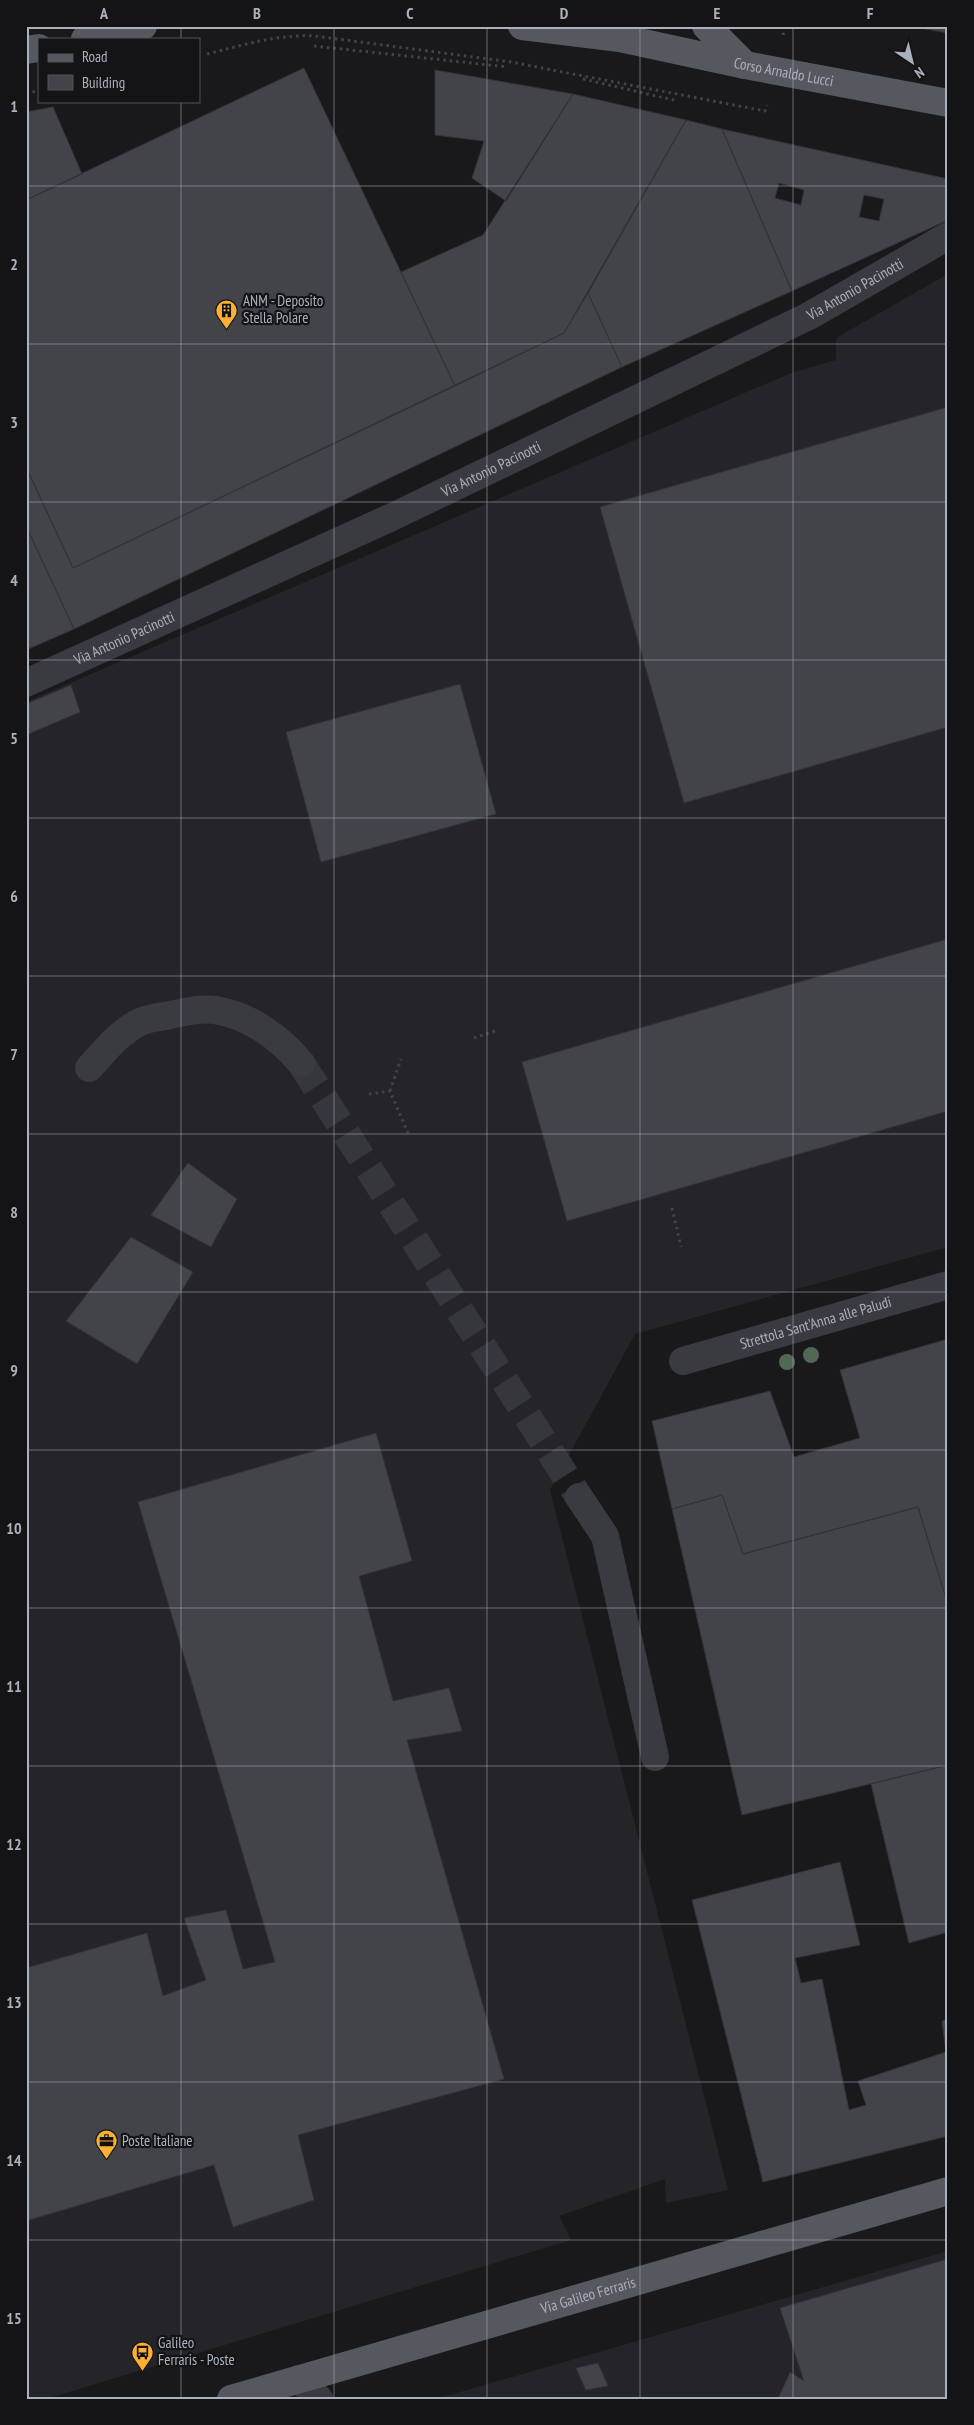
<svg xmlns="http://www.w3.org/2000/svg" width="974" height="2425" font-family="'PT Sans Narrow',sans-serif">
  <style>
    .built { fill: #252529 }
    .building { fill: #434449; stroke: #333338; fill-rule: evenodd }
    .lines { fill: none; stroke-linecap: round; stroke-linejoin: round }
    .minor-tunnel { stroke: #36373c; stroke-width: 28; stroke-dasharray: 28 14; stroke-linecap: butt }
    .path { stroke: #404348; stroke-width: 3; stroke-dasharray: 2.5 4; stroke-linecap: butt }
    .minor { stroke: #3a3b41; stroke-width: 28 }
    .major { stroke: #565860; stroke-width: 28 }
    .tree { fill: #526854 }
    .grid { fill: none; stroke: #abb1bc; stroke-width: 1; stroke-opacity: 0.55 }
    .labels { text-anchor: middle; stroke-width: 4.5; stroke-linejoin: round; paint-order: stroke }
    .street-label { font-size: 15px; fill: #abb1bc; stroke: #141417 }
    .poi-label { font-size: 15px; fill: #abb1bc; stroke: #141417; text-anchor: start }
    .neatline { fill: none; stroke: #abb1bc; stroke-width: 2 }
    .grid-label { font-size: 16px; text-anchor: middle; font-weight: bold; fill: #abb1bc }
  </style>
  <rect width="100%" height="100%" fill="#19191c"/>
  <path class="built" d="M948,274V1247L635,1334L550,1490L728,2190L666,2203L665,2179L559,2216L571,2240L46,2399H26V702L791,373L836,360V338Z
    M948,2251V2399H436Z"/>
  <path class="building" d="M909,26H948V33Z
    M304,68L455,386L73,568L26,467V200Z
    M435,70L573,94L506,201L472,178L484,141L435,135Z
    M573,94L686,120L564,333L455,386L401,272L483,235Z
    M53,107L82,174L26,200V112Z
    M686,120L722,129L792,291L622,367L588,293Z
    M722,129L948,179V220L792,291ZM779,183L804,190L801,205L775,198ZM864,195L884,199L879,221L859,217Z
    M588,293L622,367L74,629L26,526V467L73,568L564,333Z
    M948,407V727L684,803L600,507Z
    M26,526L74,629L26,650Z
    M460,684L496,814L321,862L286,732Z
    M71,685L80,712L26,735V704Z
    M948,939V1111L567,1221L522,1062Z
    M188,1163L237,1199L211,1247L151,1215Z
    M131,1237L193,1272L137,1364L66,1321Z
    M948,1339V1605L918,1507L743,1554L722,1495L672,1509L652,1421L770,1391L794,1457L860,1438L840,1370Z
    M376,1433L412,1561L359,1576L393,1701L449,1688L462,1731L407,1740L504,2079L298,2135L314,2200L233,2227L214,2165L26,2221V1968L147,1933L163,1996L206,1980L184,1918L226,1910L243,1969L275,1962L138,1502Z
    M722,1495L743,1554L918,1507L948,1605V1765L742,1815L672,1509Z
    M948,1765V1932L909,1943L871,1784Z
    M840,1862L860,1945L795,1958L801,1983L822,1979L849,2110L866,2105L858,2081L946,2052L942,2021L948,2019V2136L763,2182L692,1900Z
    M948,2259V2399H778L790,2372L804,2381L780,2308Z
    M598,2363L608,2386L586,2390L576,2368Z"/>
  <g class="lines">
    <path class="minor-tunnel" d="M301,1063L579,1497"/>
    <path class="path" d="M783,35L785,26
      M314,46L508,67
      M207,54C244,45 277,34 315,36L511,62L765,111L767,105
      M583,79L678,101
      M26,93L39,91
      M474,1038L495,1031
      M390,1091L401,1059
      M369,1094L390,1091L408,1133
      M672,1208L681,1247"/>
    <g class="minor">
      <path id="s1" d="M26,683L392,517L809,316L948,236"/>
      <path d="M89,1068C104,1052 119,1032 140,1022C149,1018 160,1017 170,1015C184,1012 200,1008 215,1010C249,1015 280,1038 301,1063"/>
      <path id="s2" d="M683,1361L948,1285"/>
      <path d="M579,1497L605,1536L655,1757"/>
      <path d="M299,2379L319,2399"/>
    </g>
    <g class="major">
      <path id="s3" d="M522,26L620,38L745,65L948,103"/>
      <path d="M706,26L745,65"/>
      <path d="M85,39L143,26"/>
      <path d="M26,50L39,48"/>
      <path id="s4" d="M231,2399L948,2191"/>
    </g>
  </g>
  <g class="tree">
    <circle cx="811" cy="1355" r="8"/>
    <circle cx="787" cy="1362" r="8"/>
  </g>
  <path class="grid" d="M181,26V39M334,26V2399M487,26V2399M640,26V2399M793,26V2399M181,101V2399M26,186H948M26,344H948M26,502H948M26,660H948M26,818H948M26,976H948M26,1134H948M26,1292H948M26,1450H948M26,1608H948M26,1766H948M26,1924H948M26,2082H948M26,2240H948"/>
  <defs>
    <symbol id="building-pin" viewBox="-11 -11 22 30"><path d="M0 17L-7.5 6A9.5 9.5 0 1 1 7.5 6Z" fill="#fcb031" stroke="#141417"/><path d="M-4-6H4V6H1V3H-1V6H-4ZM-2.5-4.3h1.7v1.8h-1.7ZM.8-4.3h1.7v1.8H.8ZM-2.5-1h1.7V.8h-1.7ZM.8-1h1.7V.8H.8Z" fill="#111"/></symbol>
    <symbol id="office-pin" viewBox="-11 -11 22 30"><path d="M0 17L-7.5 6A9.5 9.5 0 1 1 7.5 6Z" fill="#fcb031" stroke="#141417"/><path d="M-6-3h4V-5.5h4V-3h4V5H-6ZM-1-4.5V-3h2v-1.5ZM-6 0V1H6V0Z" fill="#111"/></symbol>
    <symbol id="bus-pin" viewBox="-11 -11 22 30"><path d="M0 17L-7.5 6A9.5 9.5 0 1 1 7.5 6Z" fill="#fcb031" stroke="#141417"/><path d="M-5-6H5V4H4V6H2V4H-2V6H-4V4H-5ZM-3.5-4V0h7V-4ZM-3.5 1.2v1.5H-2V1.2ZM2 1.2v1.5H3.5V1.2Z" fill="#111"/></symbol>
  </defs>
  <g fill-rule="evenodd">
    <use href="#building-pin" x="214" y="298" width="25" height="34"/>
    <use href="#office-pin" x="94" y="2128" width="25" height="34"/>
    <use href="#bus-pin" x="130" y="2340" width="25" height="34"/>
  </g>
  <g class="labels">
    <g class="street-label">
      <text dy="5" stroke="none"><textPath href="#s3" startOffset="266">Corso Arnaldo Lucci</textPath></text>
      <text dy="5" stroke="none"><textPath href="#s1" startOffset="918">Via Antonio Pacinotti</textPath></text>
      <text dy="5" stroke="none"><textPath href="#s1" startOffset="512">Via Antonio Pacinotti</textPath></text>
      <text dy="5" stroke="none"><textPath href="#s1" startOffset="108">Via Antonio Pacinotti</textPath></text>
      <text dy="5" stroke="none"><textPath href="#s2" startOffset="138">Strettola Sant'Anna alle Paludi</textPath></text>
      <text dy="5" stroke="none"><textPath href="#s4" startOffset="372">Via Galileo Ferraris</textPath></text>
    </g>
    <g class="poi-label">
      <text x="243" y="306">ANM - Deposito<tspan x="243" dy="17">Stella Polare</tspan></text>
      <text x="122" y="2146">Poste Italiane</text>
      <text x="158" y="2348">Galileo<tspan x="158" dy="17">Ferraris - Poste</tspan></text>
    </g>
  </g>
  <rect width="974" height="2425" fill="none" stroke="#141417" stroke-width="55"/>
  <rect x="38" y="38" width="162" height="65" fill="#141417" stroke="#505359"/>
  <rect x="48" y="54" width="25" height="8" fill="#565860" stroke="#505359"/>
  <text x="82" y="62" font-size="15" fill="#abb1bc">Road</text>
  <rect x="48" y="75" width="25" height="15" fill="#434449" stroke="#505359"/>
  <text x="82" y="88" font-size="15" fill="#abb1bc">Building</text>
  <g transform="translate(912 62) rotate(145)" stroke="#141417" stroke-width="4" paint-order="stroke">
  <path d="M0-4L9 19L0 12L-9 19Z" fill="#abb1bc"/>
  <text y="-8" font-size="14" font-weight="bold" text-anchor="middle" fill="#abb1bc">N</text>
  </g>
  <rect x="28" y="28" width="918" height="2370" class="neatline"/>
  <g class="grid-label">
    <text x="104" y="19">A</text>
    <text x="257" y="19">B</text>
    <text x="410" y="19">C</text>
    <text x="564" y="19">D</text>
    <text x="717" y="19">E</text>
    <text x="870" y="19">F</text>
    <text x="14" y="112">1</text>
    <text x="14" y="270">2</text>
    <text x="14" y="428">3</text>
    <text x="14" y="586">4</text>
    <text x="14" y="744">5</text>
    <text x="14" y="902">6</text>
    <text x="14" y="1060">7</text>
    <text x="14" y="1218">8</text>
    <text x="14" y="1376">9</text>
    <text x="14" y="1534">10</text>
    <text x="14" y="1692">11</text>
    <text x="14" y="1850">12</text>
    <text x="14" y="2008">13</text>
    <text x="14" y="2166">14</text>
    <text x="14" y="2324">15</text>
  </g>
</svg>
